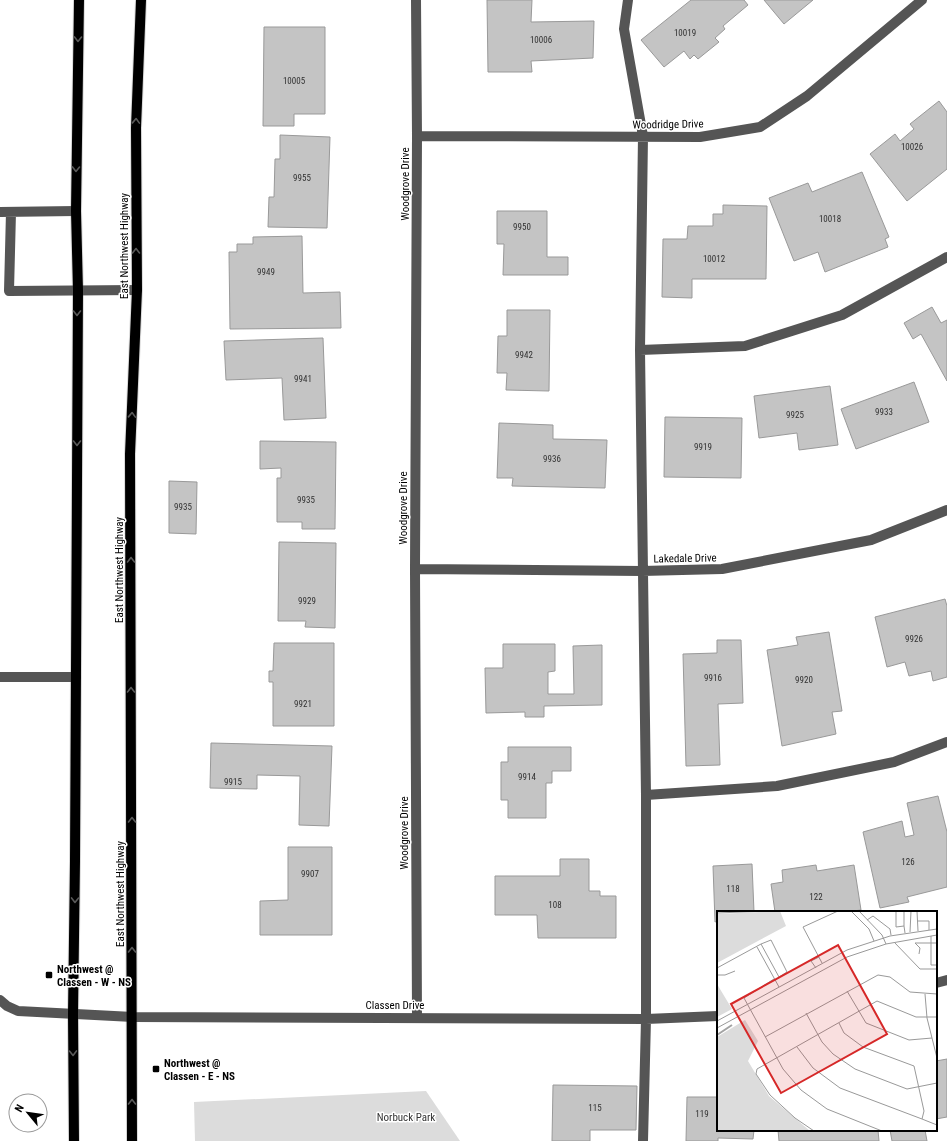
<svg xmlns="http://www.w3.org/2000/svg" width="947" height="1141" font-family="'Roboto Condensed',sans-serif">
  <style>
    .green { fill: #dcdcdc }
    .building { fill: #c4c4c4; stroke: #999 }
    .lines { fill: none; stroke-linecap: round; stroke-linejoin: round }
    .major-casing { stroke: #dbdbdb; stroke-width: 12 }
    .minor { stroke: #555; stroke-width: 10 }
    .major { stroke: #000; stroke-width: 10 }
    .oneway { stroke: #595959 }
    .poi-dot { fill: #000; stroke: #fff; stroke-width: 1.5 }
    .labels { text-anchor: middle; stroke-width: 3; stroke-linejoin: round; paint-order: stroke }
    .number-label { font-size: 9px; fill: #313131 }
    .street-label { font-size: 11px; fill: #000; stroke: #fff }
    .poi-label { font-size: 11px; font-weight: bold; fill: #000; stroke: #fff; text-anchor: start }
    .park-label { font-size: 11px; fill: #333; stroke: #fff }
    .inset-river { fill: none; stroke: #a3a3a3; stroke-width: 2 }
    .inset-road { fill: none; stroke: #999; stroke-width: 1 }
    .view { fill: #d62828; fill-opacity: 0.15; stroke: #d62828; stroke-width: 2 }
    .inset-edge { fill: none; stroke: #000; stroke-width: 2 }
  </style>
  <rect width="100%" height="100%" fill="#fff"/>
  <path class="green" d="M426,1091L460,1141H195L194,1102Z"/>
  <path class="building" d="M487,0H532L531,22L594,21L593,58L531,61L532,72H488Z
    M691,0H744L748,5L723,26L725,29L715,38L719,42L698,59L694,55L690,59L684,51L664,67L641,40Z
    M764,0H813L784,24Z
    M264,27H325V114H294V126H263Z
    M939,101L947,112V169L907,201L870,154L895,134L900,141L914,129L910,124Z
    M280,135L330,137L327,228L268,227L269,197H274L275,159H280Z
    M862,172L889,237L885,239L888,247L825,272L818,252L794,261L769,198L808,183L812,192Z
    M723,205L767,206L766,279H692V298L662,297L663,239H687L688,226H713V214H723Z
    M497,211H547V257H568V275H503L504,244H497Z
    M302,236L303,293L340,292L341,328L230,329L229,252H237V244H253V237Z
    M932,307L941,323L947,320V381L921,334L913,339L904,323Z
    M507,310H550L549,391L506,390L507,373H497L498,336H507Z
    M323,338L326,418L284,420L282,378L226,380L224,341Z
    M914,382L929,422L856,449L841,409Z
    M830,386L838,445L799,450L797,433L759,438L754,396Z
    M665,417L742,418L741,478L664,477Z
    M499,423L553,425V439L607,440L605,488L512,486L513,478H497Z
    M260,441L336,442L335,529H302V522H277V478H281V468L260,469Z
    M169,481L197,482L196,534L169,533Z
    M279,542L336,543L335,628L305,627L306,621H278Z
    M945,599L947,606V677L933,681L931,671L909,676L905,662L887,667L875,617Z
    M829,632L842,711L832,712L836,734L782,746L767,650L798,645L796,637Z
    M717,640H741L743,703L718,704L720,765L686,766L683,654L717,653Z
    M274,643H334V726H273V682H269V671H273Z
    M503,644H555V671L548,672V694H574L573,646L602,645V705L544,706V717H525V712L486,713L485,668H503Z
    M211,743L332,746L329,826L299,825L300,776L257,775V789L210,788Z
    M508,747H571V771H552V783H546V818H508V800H501V762H508Z
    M938,796L947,832V887L907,897L909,902L880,908L863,832L902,821L905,837L914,835L907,803Z
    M288,847H332V935H260V901L288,900Z
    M560,859H589V891H600V896H616V938H538L537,915H495V876H560Z
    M752,864L754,912H718V921L715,922L713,866Z
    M816,865L817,871L854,865L861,910L845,912H775L771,884L783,882L782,870Z
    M947,1059V1117L936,1119V1061Z
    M553,1085L637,1086L636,1130H590V1141H552Z
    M687,1097H718V1130H754L753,1139L718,1138V1141H686Z
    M778,1130H878L879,1141H779Z
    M890,1130H925L927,1141H892Z"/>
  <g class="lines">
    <defs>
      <path id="major" d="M74,1141L73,1014L75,861L78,291L76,211L79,0
        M132,1141L130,454L137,290L136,128L141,0"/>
    </defs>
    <use href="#major" class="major-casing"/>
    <path class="minor" d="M416,0L417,136L415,569L417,1017
      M628,0L624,29L643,136L640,350L646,795V1019L643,1141
      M417,136L700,137L760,127L807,96L922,0
      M0,212L76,211
      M11,212L9,291L137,290
      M640,350L745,346L842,315L947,257
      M415,569L642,571L722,569L871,540L947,510
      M0,677H76
      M646,795L777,786L894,762L947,742
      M936,983L947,980
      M0,1000L7,1006L18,1011L133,1017L646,1019L718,1016"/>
    <use href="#major" class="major"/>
  </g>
  <defs><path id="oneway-chevron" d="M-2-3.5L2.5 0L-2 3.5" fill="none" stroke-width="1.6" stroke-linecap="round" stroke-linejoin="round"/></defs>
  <g class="oneway">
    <use href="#oneway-chevron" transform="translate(78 39) rotate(91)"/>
    <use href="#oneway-chevron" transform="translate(136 121) rotate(-88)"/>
    <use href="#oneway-chevron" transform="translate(76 169) rotate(91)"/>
    <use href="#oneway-chevron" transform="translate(136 251) rotate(-90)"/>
    <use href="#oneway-chevron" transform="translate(77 313) rotate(90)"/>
    <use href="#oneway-chevron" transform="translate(132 415) rotate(-88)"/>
    <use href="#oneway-chevron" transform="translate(77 443) rotate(90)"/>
    <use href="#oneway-chevron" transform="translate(131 560) rotate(-90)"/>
    <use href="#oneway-chevron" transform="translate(131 690) rotate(-90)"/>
    <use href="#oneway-chevron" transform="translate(132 820) rotate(-90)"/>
    <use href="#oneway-chevron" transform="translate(75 900) rotate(91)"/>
    <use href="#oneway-chevron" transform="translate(132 950) rotate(-90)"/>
    <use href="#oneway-chevron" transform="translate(73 1053) rotate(89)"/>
    <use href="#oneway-chevron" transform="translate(132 1102) rotate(-90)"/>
  </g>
  <g class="poi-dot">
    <rect x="45" y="971" width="8" height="8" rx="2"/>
    <rect x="152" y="1065" width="8" height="8" rx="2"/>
  </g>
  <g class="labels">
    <g class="number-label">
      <text x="685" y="36">10019</text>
      <text x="541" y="43">10006</text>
      <text x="294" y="84">10005</text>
      <text x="912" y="150">10026</text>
      <text x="302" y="181">9955</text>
      <text x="830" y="222">10018</text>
      <text x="522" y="230">9950</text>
      <text x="714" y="262">10012</text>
      <text x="266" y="275">9949</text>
      <text x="524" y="358">9942</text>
      <text x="303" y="382">9941</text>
      <text x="884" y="415">9933</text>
      <text x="795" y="418">9925</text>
      <text x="703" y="450">9919</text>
      <text x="552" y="462">9936</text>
      <text x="306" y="503">9935</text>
      <text x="183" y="510">9935</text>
      <text x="307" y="604">9929</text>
      <text x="914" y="642">9926</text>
      <text x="713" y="681">9916</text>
      <text x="804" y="683">9920</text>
      <text x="303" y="707">9921</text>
      <text x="527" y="780">9914</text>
      <text x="233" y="785">9915</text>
      <text x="908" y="865">126</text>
      <text x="310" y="877">9907</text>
      <text x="733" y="892">118</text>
      <text x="816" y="900">122</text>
      <text x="555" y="908">108</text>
      <text x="595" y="1111">115</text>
      <text x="702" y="1117">119</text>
    </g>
    <g class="street-label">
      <text transform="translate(668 124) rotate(-1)" y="4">Woodridge Drive</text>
      <text transform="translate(405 184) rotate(-90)" y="4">Woodgrove Drive</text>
      <text transform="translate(124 246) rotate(-90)" y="4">East Northwest Highway</text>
      <text transform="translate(403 508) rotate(-90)" y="4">Woodgrove Drive</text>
      <text transform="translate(685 558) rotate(-1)" y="4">Lakedale Drive</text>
      <text transform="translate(119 570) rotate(-90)" y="4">East Northwest Highway</text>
      <text transform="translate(404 833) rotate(-90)" y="4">Woodgrove Drive</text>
      <text transform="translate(120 894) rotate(-90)" y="4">East Northwest Highway</text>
      <text x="395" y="1009">Classen Drive</text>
    </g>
    <g class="poi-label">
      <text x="57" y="973">Northwest @<tspan x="57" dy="13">Classen - W - NS</tspan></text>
      <text x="164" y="1067">Northwest @<tspan x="164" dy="13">Classen - E - NS</tspan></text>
    </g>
    <g class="park-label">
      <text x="406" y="1121">Norbuck Park</text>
    </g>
  </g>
  <g transform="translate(717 911)">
    <rect width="220" height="220" fill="#fff"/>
    <path d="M63,0L69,15L0,52V3ZM0,73L15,98L0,106ZM28,109L41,130L31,150L52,185L93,220H0V126Z" fill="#dcdcdc"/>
    <path class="inset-river" d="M0,124L15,114"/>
    <path class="inset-road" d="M134,0L152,18L157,30M142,0L165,24L169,33M179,0V16L187,15L188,22M200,0L201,20M0,2L51,0M150,9L156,5L173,18L174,24M200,10H212V19M187,15V0M193,21L194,0M214,25V54H220M177,31L203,58H220M198,32H220M198,32L203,37L202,43M40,36L62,76M105,52L86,16L121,0M0,57L44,33L62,66L70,61L54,29L44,33M99,57L94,50L102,46M0,64H8L18,60M57,68L27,87L66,158L84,179L110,198L165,220M130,80L149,112L192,129L215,127M208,83L210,107L220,147M89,102L105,131L116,143L138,158L190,178L220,172M0,110L130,39L173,25L220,18M0,117L130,46L169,33L220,24M48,126L161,64L173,66L193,81L220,83M80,136L96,157L123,177L205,208L207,200L197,155L146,136L127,122L122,112M205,208L220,214M97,220L78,207L53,184L39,163L40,158L160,90L199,106H220"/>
    <path class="view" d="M121,34L170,123L64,182L14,93Z"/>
    <rect width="220" height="220" class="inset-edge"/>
  </g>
  <g transform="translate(28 1113) rotate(299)"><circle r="19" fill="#ffffff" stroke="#999999"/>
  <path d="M0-3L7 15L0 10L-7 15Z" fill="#000000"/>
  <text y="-6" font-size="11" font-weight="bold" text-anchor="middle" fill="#000000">N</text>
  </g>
</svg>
